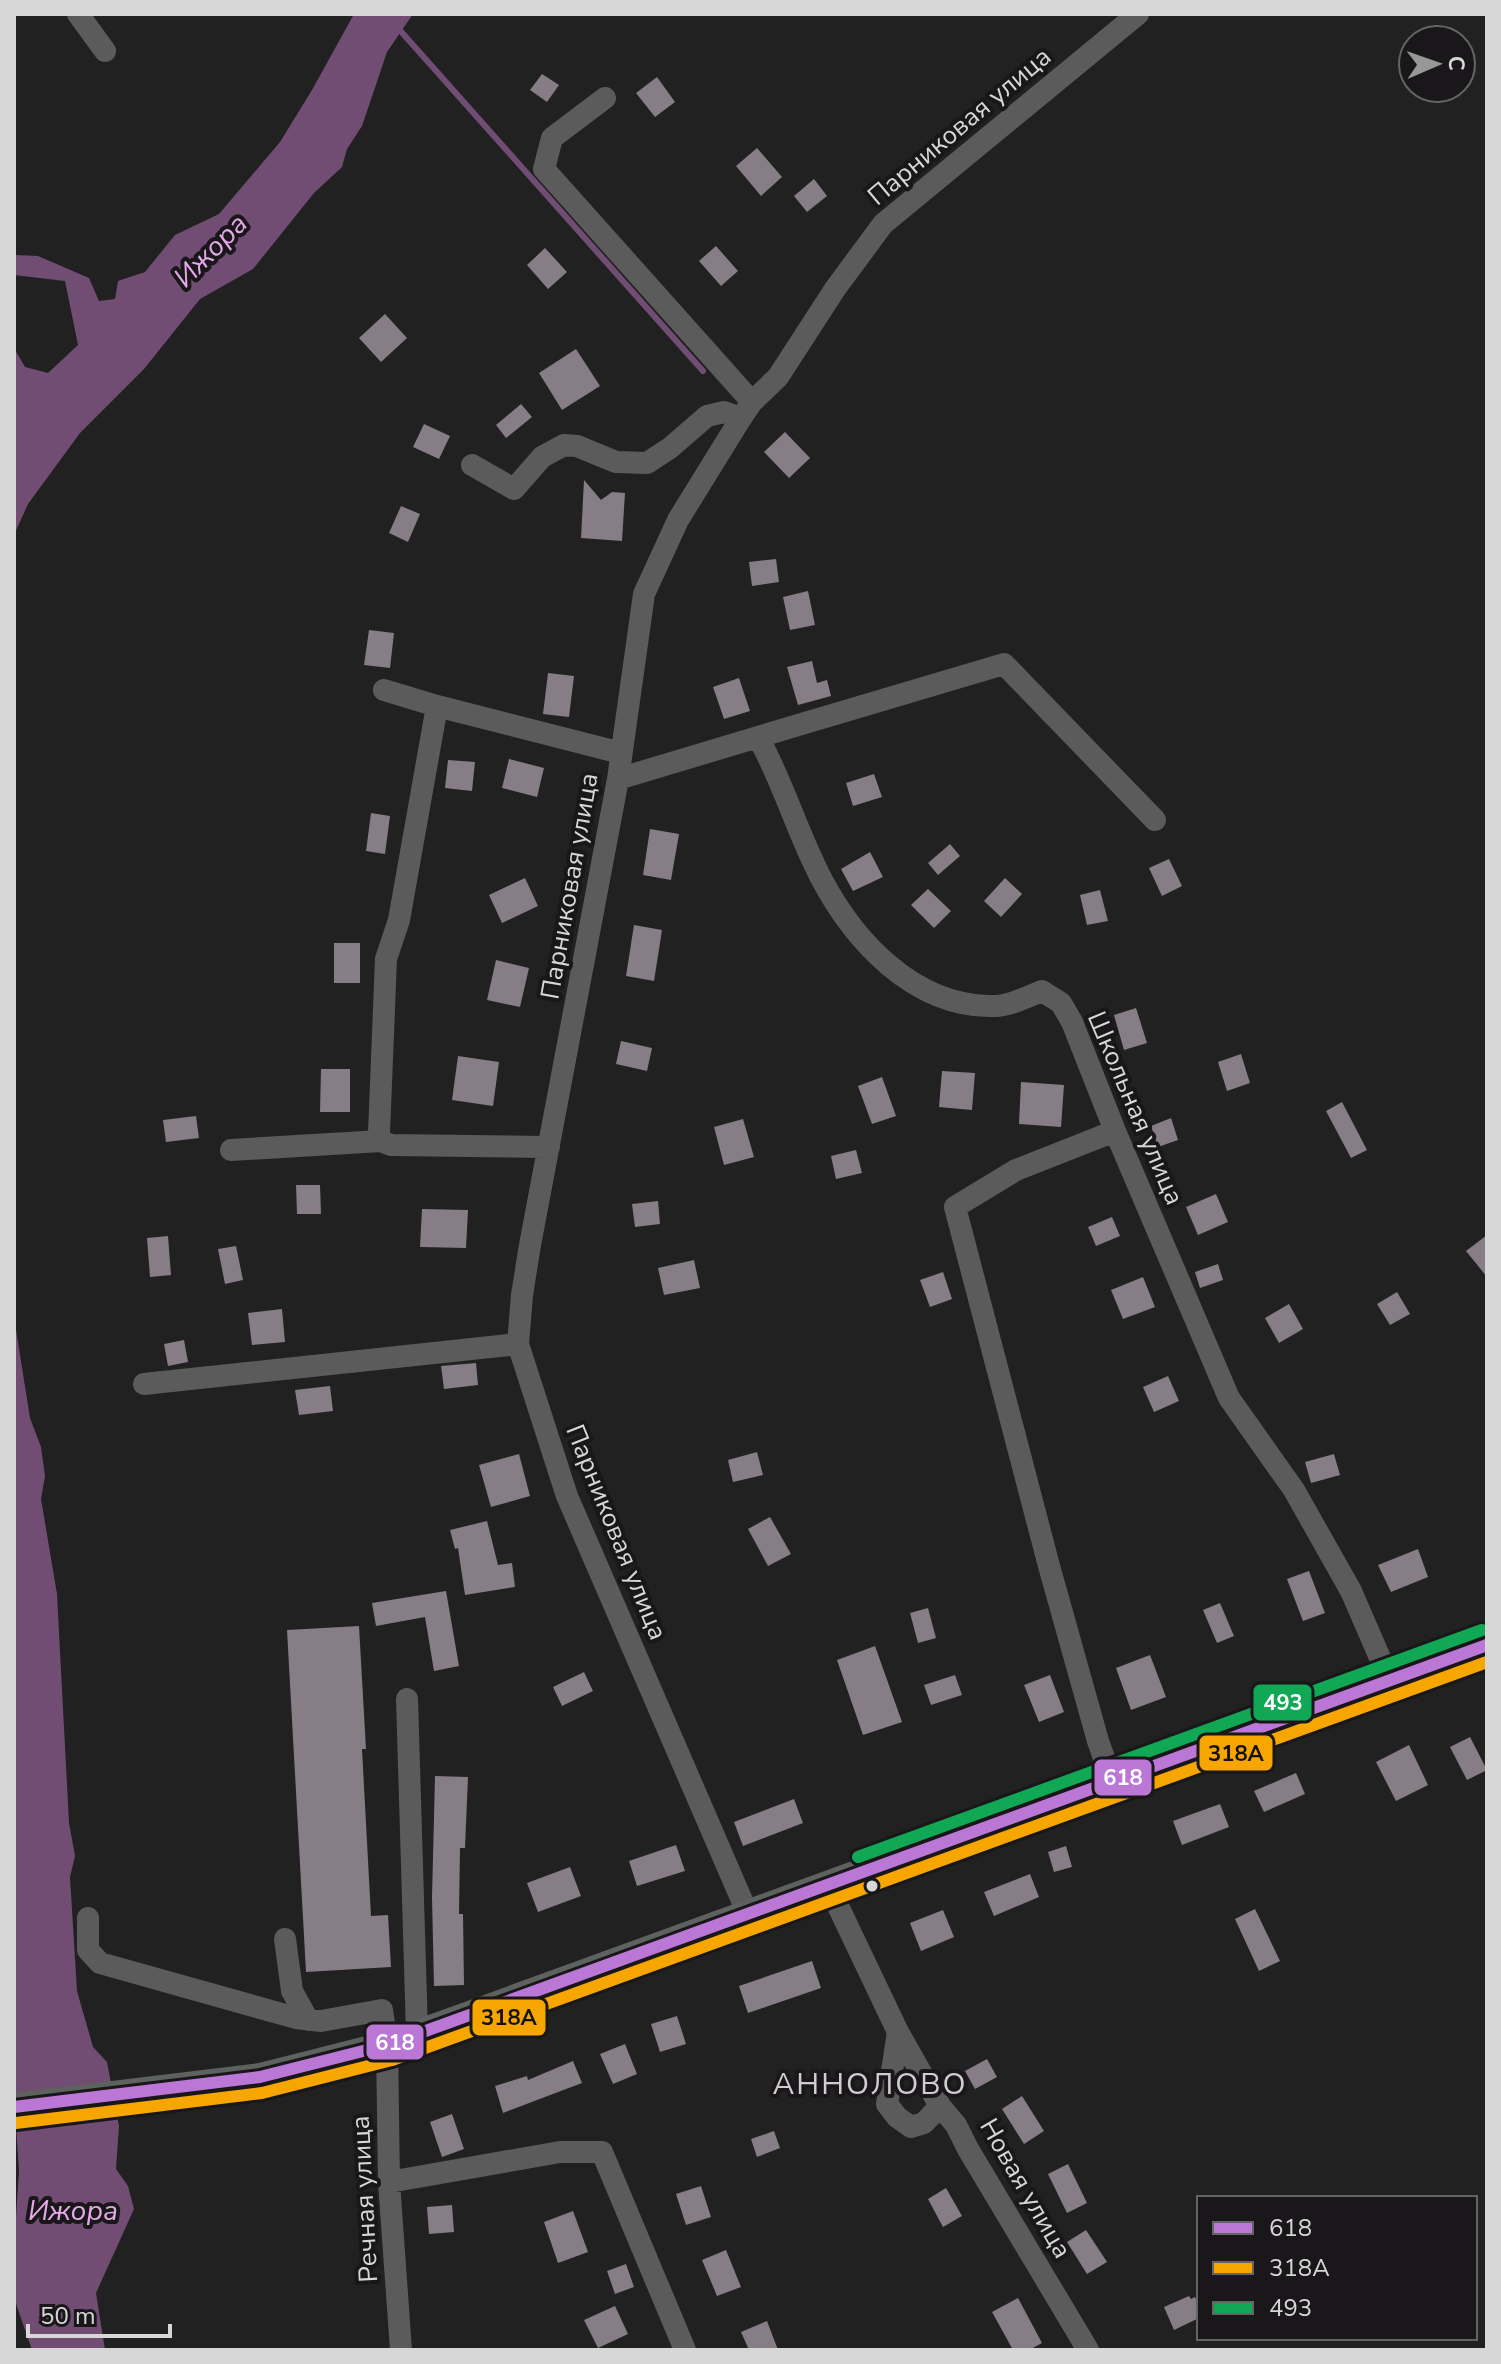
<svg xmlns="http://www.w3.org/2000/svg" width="1501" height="2364" font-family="'Nunito Sans',sans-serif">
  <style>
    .water { fill: #714d73 }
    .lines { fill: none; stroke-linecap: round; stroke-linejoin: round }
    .stream { stroke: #714d73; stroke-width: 6 }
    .building { fill: #867d86 }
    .minor { stroke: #5c5b5c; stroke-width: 22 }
    .major { stroke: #5e625e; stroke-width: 28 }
    .bus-1-casing { stroke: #191719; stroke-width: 18 }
    .bus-2-casing { stroke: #191719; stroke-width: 18 }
    .bus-3-casing { stroke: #191719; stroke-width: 18 }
    .bus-1 { stroke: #ba77d6; stroke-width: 12 }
    .bus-2 { stroke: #f7a600; stroke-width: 12 }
    .bus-3 { stroke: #10a855; stroke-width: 12 }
    .bus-dot { fill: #d8d7d8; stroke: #191719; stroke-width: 3 }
    .labels { text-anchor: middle; stroke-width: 8; stroke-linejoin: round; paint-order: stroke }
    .street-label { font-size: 26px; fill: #d8d7d8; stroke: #191719 }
    .water-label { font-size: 28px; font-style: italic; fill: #e6a8e9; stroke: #191719 }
    .quarter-label { font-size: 30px; letter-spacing: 2px; fill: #d0ccd0; stroke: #191719 }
    .line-badge { stroke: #191719; stroke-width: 3 }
    .badge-label { font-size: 22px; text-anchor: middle; font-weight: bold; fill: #fff }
    .pale-badge-label { font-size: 22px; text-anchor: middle; font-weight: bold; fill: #111 }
  </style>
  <rect width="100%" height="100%" fill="#212121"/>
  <path class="water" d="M354,14H413L387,52L362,126L347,149L342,167L314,193L253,269L200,299L144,369L80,433L28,504L14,535V348L25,367L48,373L78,345L65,281L14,275V255L38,256L89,278L99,301L115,299L118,281L145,272L175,235L219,214L280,142L312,90Z
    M14,1317L30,1418L41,1447L45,1476L41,1499L57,1594L69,1823L75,1856L70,1877L77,1991L93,2047L107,2062L119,2126L116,2169L128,2186L134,2209L96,2293L105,2350H32L14,2298V2246L19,2171L14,2097Z"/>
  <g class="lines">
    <path class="stream" d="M397,27L703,371"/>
  </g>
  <path class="building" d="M542,74L559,85L547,102L530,90Z
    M657,77L675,102L655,117L636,93Z
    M757,148L782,177L761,196L736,166Z
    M814,179L827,196L807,212L794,196Z
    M716,246L738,271L721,286L699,261Z
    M545,248L567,272L548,289L527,265Z
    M385,314L407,338L381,362L359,338Z
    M576,349L600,386L562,410L539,373Z
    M521,404L532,417L506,438L496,425Z
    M424,424L450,436L439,459L413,447Z
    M785,432L810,458L789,478L764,452Z
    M584,480L601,500L612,492L625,493L622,541L581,538Z
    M401,506L420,514L408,542L389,533Z
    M776,559L779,582L752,586L749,562Z
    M808,591L815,625L790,630L783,597Z
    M369,630L394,633L390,668L364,665Z
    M812,661L817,683L827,680L831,696L798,705L787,667Z
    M548,673L574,676L569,717L543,714Z
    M739,678L750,711L724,719L713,687Z
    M509,759L544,768L537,797L502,788Z
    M448,760L475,762L472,791L445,788Z
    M874,774L882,797L853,806L846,783Z
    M371,813L390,816L385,854L366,851Z
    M650,829L679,834L671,880L643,875Z
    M950,844L960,856L938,875L928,863Z
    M870,852L883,877L853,891L841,869Z
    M1169,859L1182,886L1162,896L1149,868Z
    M525,878L538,906L502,923L489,895Z
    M1005,878L1022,894L1001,917L984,901Z
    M928,889L951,911L934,928L911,905Z
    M1100,890L1108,921L1087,925L1080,895Z
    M634,925L662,930L654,981L626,976Z
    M334,943H360V983H334Z
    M496,960L529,968L520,1007L487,1000Z
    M1136,1008L1147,1043L1124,1050L1114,1015Z
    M621,1041L652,1048L647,1071L616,1064Z
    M1241,1054L1250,1083L1227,1091L1218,1062Z
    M458,1056L499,1062L493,1106L452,1100Z
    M321,1069H350V1112H320Z
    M942,1071L975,1073L972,1110L939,1107Z
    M882,1077L896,1116L872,1124L858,1086Z
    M1021,1082L1064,1085L1061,1127L1019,1124Z
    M1342,1102L1367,1150L1351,1158L1326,1111Z
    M196,1116L199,1138L166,1142L163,1120Z
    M1171,1118L1178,1140L1158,1147L1151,1126Z
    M743,1119L754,1157L724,1165L714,1127Z
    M856,1150L862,1173L836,1179L831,1156Z
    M296,1185H320L321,1214H297Z
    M1216,1194L1228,1222L1198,1235L1186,1207Z
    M658,1201L660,1224L635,1227L632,1204Z
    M422,1209L468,1210L466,1248L420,1247Z
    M1112,1217L1120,1236L1096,1246L1088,1227Z
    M1487,1235V1277L1466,1251Z
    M168,1236L171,1275L150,1277L147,1238Z
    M236,1246L243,1280L225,1284L218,1249Z
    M694,1260L700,1288L664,1295L658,1268Z
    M1218,1264L1223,1280L1200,1288L1195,1272Z
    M943,1272L952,1299L930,1307L920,1280Z
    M1143,1277L1155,1307L1123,1319L1111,1290Z
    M1397,1292L1410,1314L1390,1325L1377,1304Z
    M1289,1304L1303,1329L1279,1343L1265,1318Z
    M282,1309L285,1342L252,1345L248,1313Z
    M184,1340L188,1362L168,1366L164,1344Z
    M476,1363L478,1385L444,1389L441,1366Z
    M1168,1376L1179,1401L1154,1412L1143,1387Z
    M330,1386L333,1411L299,1415L295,1390Z
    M757,1452L763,1475L733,1482L728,1460Z
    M519,1454L530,1496L491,1507L479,1465Z
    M1334,1454L1340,1475L1311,1483L1305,1462Z
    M770,1517L791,1554L768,1566L748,1529Z
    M487,1521L498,1565L512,1563L515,1587L465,1595L458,1548L455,1549L450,1530Z
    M1418,1549L1428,1577L1391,1592L1378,1565Z
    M1309,1571L1325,1613L1303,1621L1287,1579Z
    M446,1591L459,1666L434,1671L425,1617L376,1626L372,1603Z
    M1220,1603L1234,1636L1217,1643L1203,1610Z
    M928,1608L936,1638L918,1643L910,1613Z
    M359,1626L366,1749H362L371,1916L388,1915L391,1967L306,1972L287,1630Z
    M875,1646L902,1722L863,1735L837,1660Z
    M1150,1655L1166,1697L1131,1710L1116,1668Z
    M584,1672L593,1691L562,1706L553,1687Z
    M955,1675L962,1695L931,1705L924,1685Z
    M1050,1675L1064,1712L1039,1722L1024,1685Z
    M1470,1737L1487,1770L1467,1780L1450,1747Z
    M1409,1745L1428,1785L1396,1801L1376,1762Z
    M1296,1773L1305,1794L1264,1812L1254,1791Z
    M435,1776L468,1777L465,1848H460L459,1914H463L464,1985L434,1986L432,1897Z
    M794,1799L803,1823L743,1846L734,1822Z
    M1220,1804L1229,1827L1182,1845L1173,1821Z
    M676,1845L685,1871L637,1886L629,1861Z
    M1066,1846L1072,1867L1054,1872L1048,1852Z
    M570,1867L581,1896L538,1912L527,1883Z
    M1030,1874L1039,1897L994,1916L984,1892Z
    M1255,1909L1280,1961L1259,1971L1235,1919Z
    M943,1910L954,1937L921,1951L910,1923Z
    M812,1961L821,1988L748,2013L739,1986Z
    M677,2016L686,2044L660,2052L651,2024Z
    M625,2044L637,2074L613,2084L600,2054Z
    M987,2059L997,2077L975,2089L965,2071Z
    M573,2061L582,2083L503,2113L495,2086L527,2076L528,2080Z
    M1022,2096L1044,2131L1024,2144L1002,2109Z
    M452,2114L464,2149L442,2157L430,2122Z
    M774,2131L780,2148L757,2157L751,2139Z
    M1068,2164L1087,2203L1067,2213L1048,2174Z
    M701,2186L711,2217L686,2225L676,2194Z
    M946,2188L962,2216L943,2227L928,2199Z
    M452,2205L454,2232L429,2234L427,2207Z
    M573,2211L588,2252L558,2263L544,2222Z
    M1086,2230L1107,2262L1087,2274L1067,2242Z
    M726,2250L741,2287L717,2296L702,2260Z
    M626,2264L634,2287L615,2294L607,2271Z
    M1189,2296L1191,2299L1195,2297L1199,2306V2318L1174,2330L1164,2307Z
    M1018,2298L1042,2343L1029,2350H1013L992,2312Z
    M615,2306L628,2334L598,2348L584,2320Z
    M767,2321L778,2350H749L741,2332Z"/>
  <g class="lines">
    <path class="minor" d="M78,14L105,51
      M605,98L552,138L544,169L752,402
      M472,465L514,489L542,457L564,445L577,446L616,462L647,463L670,448L707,416L724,412L741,418
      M384,690L437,706L621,753
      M437,706L399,920L386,959L379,1133L381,1141L391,1145L549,1147
      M758,737L1004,664L1155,820
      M618,779L758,737C783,782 797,832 821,878C854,941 913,1005 989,1006C1007,1007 1025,998 1042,991L1061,1003L1072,1022L1115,1131L1229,1398L1294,1490L1351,1591L1390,1681
      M231,1150L381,1141
      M144,1384L518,1344
      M407,1699L417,2032
      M1112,1781L1098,1741L1049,1566L955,1207L1016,1170L1115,1131
      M828,1885L898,2032L940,2106L956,2125L968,2149L1088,2350
      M747,1912L567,1496L518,1344L522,1295L530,1245L618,779L644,594L678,520L741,418L752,402L778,377L835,289L883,224L1138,14
      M88,1918V1950L100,1963L296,2018L321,2021L382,2010L387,2045L389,2182L401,2350
      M285,1939L292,1991L308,2020
      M898,2032L887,2104L897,2117L911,2127L924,2123L940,2106
      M389,2182L560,2152H602L685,2350"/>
    <path class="major" d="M14,2107L260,2077L387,2045L1487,1645"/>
    <defs>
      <path id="bus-1" d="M14,2107L260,2077L387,2045L1487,1645"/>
      <path id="bus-2" d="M16,2123L262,2093L392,2060L1487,1662"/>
      <path id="bus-3" d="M858,1857L1482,1630"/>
    </defs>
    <use href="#bus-1" class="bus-1-casing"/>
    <use href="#bus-2" class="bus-2-casing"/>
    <use href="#bus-3" class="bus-3-casing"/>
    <use href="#bus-1" class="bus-1"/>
    <use href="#bus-2" class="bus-2"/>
    <use href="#bus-3" class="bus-3"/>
  </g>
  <circle class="bus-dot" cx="872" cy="1886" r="7"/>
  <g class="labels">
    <g class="street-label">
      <text transform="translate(959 126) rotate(-40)" y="9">Парниковая улица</text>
      <text transform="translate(569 886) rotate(-80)" y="9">Парниковая улица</text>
      <text transform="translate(1136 1108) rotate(67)" y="9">Школьная улица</text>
      <text transform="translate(617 1532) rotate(68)" y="9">Парниковая улица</text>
      <text transform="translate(1026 2188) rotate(60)" y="9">Новая улица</text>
      <text transform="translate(364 2199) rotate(-93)" y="9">Речная улица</text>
    </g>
    <g class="water-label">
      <text transform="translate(210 250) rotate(-45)" y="10">Ижора</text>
      <text x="73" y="2220">Ижора</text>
    </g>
    <g class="quarter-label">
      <text x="870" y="2094">АННОЛОВО</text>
    </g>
  </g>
  <g class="line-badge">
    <rect x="1252" y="1683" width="61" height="39" rx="8" fill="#10a855"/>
    <rect x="1198" y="1734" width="76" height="38" rx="8" fill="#f7a600"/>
    <rect x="1093" y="1758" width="60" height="39" rx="8" fill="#ba77d6"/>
    <rect x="471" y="1998" width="76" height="39" rx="8" fill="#f7a600"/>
    <rect x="365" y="2023" width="60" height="38" rx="8" fill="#ba77d6"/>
  </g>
  <g class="badge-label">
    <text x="1283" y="1710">493</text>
    <text x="1123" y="1785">618</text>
    <text x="395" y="2050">618</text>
  </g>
  <g class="pale-badge-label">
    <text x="1236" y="1761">318А</text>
    <text x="509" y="2025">318А</text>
  </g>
  <rect width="1501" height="2364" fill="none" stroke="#d8d7d8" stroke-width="32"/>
  <rect x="1197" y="2196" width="280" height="144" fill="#191719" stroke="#656465" stroke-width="2"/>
  <rect x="1213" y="2222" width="40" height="12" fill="#ba77d6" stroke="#656465" stroke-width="2"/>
  <text x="1269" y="2236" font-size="24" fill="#d8d7d8">618</text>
  <rect x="1213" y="2262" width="40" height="12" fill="#f7a600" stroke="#656465" stroke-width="2"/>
  <text x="1269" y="2276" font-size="24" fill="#d8d7d8">318А</text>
  <rect x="1213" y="2302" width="40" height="12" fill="#10a855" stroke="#656465" stroke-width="2"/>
  <text x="1269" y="2316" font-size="24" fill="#d8d7d8">493</text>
  <g transform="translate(1437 64) rotate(88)"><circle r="38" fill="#191719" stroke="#656465" stroke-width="2"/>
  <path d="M0-6L14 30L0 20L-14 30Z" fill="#989798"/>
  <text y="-12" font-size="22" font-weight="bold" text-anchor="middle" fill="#d8d7d8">С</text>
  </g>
  <path d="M28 2324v12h142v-12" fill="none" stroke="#d8d7d8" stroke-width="4"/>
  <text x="40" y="2324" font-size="24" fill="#d8d7d8" stroke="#191719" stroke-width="6" paint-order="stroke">50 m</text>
</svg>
